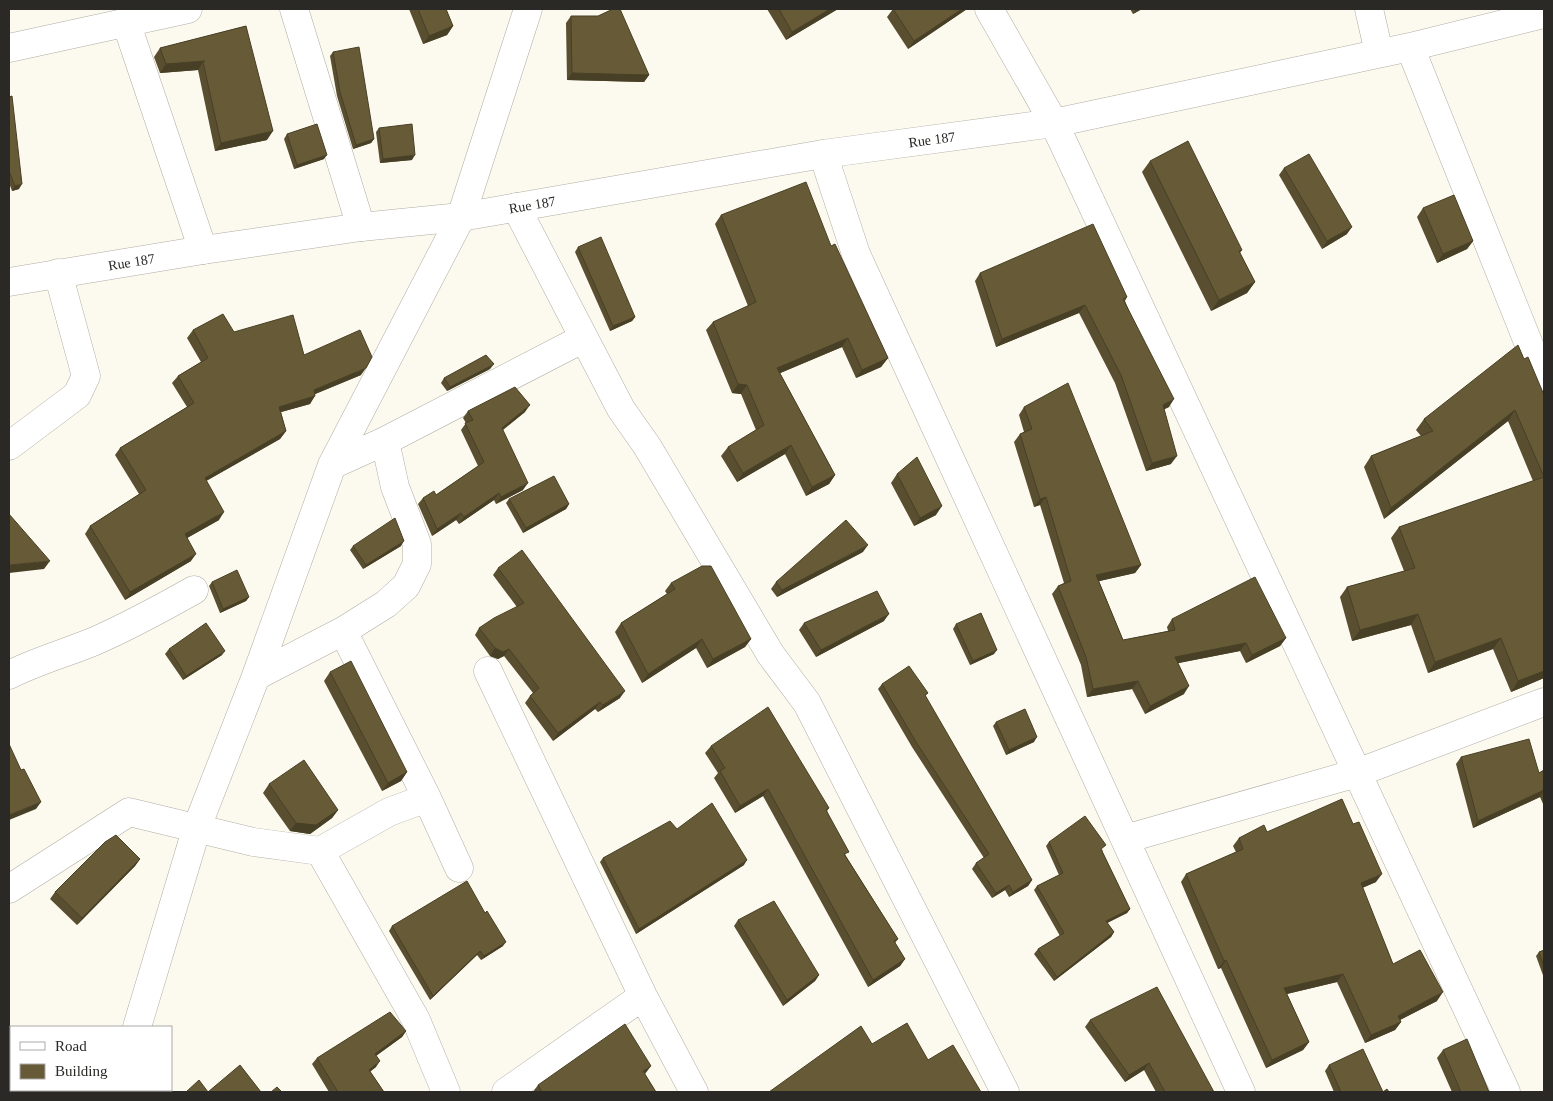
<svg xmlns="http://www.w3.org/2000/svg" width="1553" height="1101" font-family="Georgia,serif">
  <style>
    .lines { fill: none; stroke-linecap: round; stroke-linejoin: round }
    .street-casing { stroke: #b0ada4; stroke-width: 29 }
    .secondary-casing { stroke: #b0ada4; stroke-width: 29 }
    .street { stroke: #fff; stroke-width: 28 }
    .secondary { stroke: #fff; stroke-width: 28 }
    .wall { fill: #594e2f }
    .shaded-wall { fill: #484026 }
    .building { fill: #675b37; stroke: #484026 }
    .labels { text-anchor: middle; stroke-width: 5; stroke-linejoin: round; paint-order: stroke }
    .street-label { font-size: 14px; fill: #2a2926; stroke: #fff }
  </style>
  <rect width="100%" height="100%" fill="#fcf9ef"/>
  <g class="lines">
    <defs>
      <path id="street" d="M294,9L361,227
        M989,9L1054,123L1506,1092
        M1369,9L1379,53
        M126,22L203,250
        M1410,47L1544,382
        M9,48L188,9
        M1054,123L1410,47L1544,14
        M823,154L856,254L1241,1092
        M516,207L584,338
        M9,446L77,395L86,376L58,273
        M332,465L385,441L584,338L621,409L647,446L771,655L807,703L1005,1092
        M343,631L427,798L459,868
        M488,671L643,996L694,1092
        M9,675C37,661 66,653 95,641C129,626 162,608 194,590
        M256,676L343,631L386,604L406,586L417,564V544L395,487L385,441
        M1125,839L1357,773L1544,702
        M320,851L416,1020L446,1092
        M9,889L129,812L253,842L320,851L389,812L427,798
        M137,1027L197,827L256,676L332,465L461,217L528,9
        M117,1092L118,1090
        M506,1092L643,996"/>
      <g id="secondary">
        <path id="s1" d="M9,282L203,250L361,227L461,217L823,154L1054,123"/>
      </g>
    </defs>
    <use href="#street" class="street-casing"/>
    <use href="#secondary" class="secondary-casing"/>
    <use href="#street" class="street"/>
    <use href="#secondary" class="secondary"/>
  </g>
  <path class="wall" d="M409,9H446L453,26L447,35L423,44Z
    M767,9H838L786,40Z
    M893,9H967L908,49L887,17Z
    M1130,9H1142L1133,14Z
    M571,16L649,75L644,82L567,80L566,23Z
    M246,26L267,140L215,151L198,70L160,73L154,57L160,48Z
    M333,52L374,139L371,143L353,149L337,96L330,56Z
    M9,97L19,189L12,191L9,183Z
    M379,128L412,160L380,163L376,132Z
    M287,134L324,159L294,169L284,139Z
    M1150,161L1242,250L1240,253L1255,282L1247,293L1211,311L1142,172Z
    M1284,168L1347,234L1322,249L1279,175Z
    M1423,208L1473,241L1467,249L1437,263L1417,217Z
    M721,215L831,246L888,358L881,367L856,378L842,347L780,373L835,475L829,484L806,496L785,454L737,482L721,456L728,447L756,430L741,394L732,393L706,330L713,322L748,306L715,224Z
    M578,247L635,317L632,321L610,331L575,252Z
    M980,273L1127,297L1125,301L1169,407L1164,409L1171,464L1146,471L1115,383L1079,313L996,347L975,281Z
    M193,330L234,332L304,355L361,375L315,394L310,404L281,412L286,431L280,439L206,481L219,520L187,538L191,561L125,600L85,534L90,526L139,494L115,455L120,448L187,407L172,383L178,376L201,362L187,338Z
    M1524,359L1544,395V678L1511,692L1493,649L1428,673L1411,625L1352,641L1340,597L1347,587L1404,571L1391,538L1399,527L1533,481L1508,421L1384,519L1364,467L1371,456L1421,436L1416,430L1424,419Z
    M490,369L447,391L441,383L444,378Z
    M1024,407L1141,565L1135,573L1099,581L1123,640L1168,631L1167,627L1172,619L1286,638L1280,646L1246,663L1240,651L1178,663L1184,694L1145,714L1132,689L1087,697L1081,665L1052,594L1058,586L1064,583L1040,505L1034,507L1014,442L1020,434L1024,432L1019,415Z
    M468,411L525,412L503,430L523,490L496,504L494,500L459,524L456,520L432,536L418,504L423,498L436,495L478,466L461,430L466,423L463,418Z
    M897,474L936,515L914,526L891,483Z
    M509,499L569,504L566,509L523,533L506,503Z
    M353,546H401L363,569L350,550Z
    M863,552L777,597L771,589L776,582Z
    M498,568L620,698L598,712L595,709L553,741L525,703L530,696L533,693L504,656L498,659L490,656L475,635L479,628L517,607L493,575Z
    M212,582L249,597L246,601L220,613L209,586Z
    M671,583L751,639L745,647L707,668L696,648L642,683L615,632L621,623L667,594L665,591Z
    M884,621L816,657L799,630L804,623Z
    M956,624L994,654L970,665L953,629Z
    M169,649L222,655L183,680L165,654Z
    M330,672L407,772L401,781L382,791L324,681Z
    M882,684L928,693L925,696L1032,880L1028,886L1009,897L1005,890L992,898L972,869L976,863L984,858L912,747L878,689Z
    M996,722L1034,742L1006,755L993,726Z
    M711,746L829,808L827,811L846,856L898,939L895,943L905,959L900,966L868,987L763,796L735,813L714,778L718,773L705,753Z
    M1461,757L1539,773L1544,770V806L1540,797L1473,828L1456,764Z
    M269,784L338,810L332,818L310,834L290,831L263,793Z
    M677,829L744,865L636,934L600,862L603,858Z
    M1267,832L1376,882L1362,888L1393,964L1437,1001L1400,1020L1401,1022L1395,1030L1365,1043L1337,982L1287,994L1309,1042L1303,1050L1266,1068L1221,968L1218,969L1181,882L1186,874L1236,852L1233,846L1239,838Z
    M1049,842L1103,850L1102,851L1130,909L1127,913L1107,923L1114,932L1111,937L1054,981L1034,954L1038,949L1060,936L1034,890L1037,886L1059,875L1046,846Z
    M140,859L135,866L77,925L50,899L55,892Z
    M738,920L819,975L815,981L783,1006L734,926Z
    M392,926L503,946L481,960L477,955L430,1000L389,931Z
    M1544,950V978L1536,956L1539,952Z
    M1090,1020L1214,1092H1156L1144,1070L1125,1082L1085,1027Z
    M406,1031L402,1037L376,1056V1067L370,1071L384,1092H329L312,1064L317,1058Z
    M1443,1050L1489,1092H1452L1437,1058Z
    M1329,1065L1383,1092H1389H1334L1325,1071Z
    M645,1074L656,1092H533L538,1085Z"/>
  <path class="shaded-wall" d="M830,9H838L786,40L792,32Z
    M962,9H967L908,49L914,41Z
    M1136,9H1142L1133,14Z
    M453,26L447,35L423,44L429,36Z
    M205,61L203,62L198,70L160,73L166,64Z
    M572,73L649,75L644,82L567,80Z
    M273,131L267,140L215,151L221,143Z
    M374,139L371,143L353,149L356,145Z
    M327,155L324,159L294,169L297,165Z
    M415,155L412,160L380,163L383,159Z
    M22,184L19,189L12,191L15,186Z
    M1352,227L1347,234L1322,249L1327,241Z
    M1473,241L1467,249L1437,263L1443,254Z
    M1255,282L1247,293L1211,311L1219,300Z
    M1085,305L1079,313L996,347L1002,339Z
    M635,317L632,321L610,331L613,326Z
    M848,338L842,347L771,377L777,368Z
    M888,358L881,367L856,378L862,370Z
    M494,364L490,369L447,391L450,387Z
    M366,368L361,375L308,397L314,390Z
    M738,384L747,385L741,394L732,393Z
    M315,396L310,404L274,414L279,407Z
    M1174,399L1169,407L1157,413L1163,405Z
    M530,405L525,412L497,434L502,428Z
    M1515,410L1508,421L1384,519L1391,508Z
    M286,431L280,439L199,485L205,478Z
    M791,445L785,454L737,482L743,473Z
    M1177,456L1171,464L1146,471L1152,463Z
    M835,475L829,484L806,496L812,487Z
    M528,483L523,490L496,504L501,497Z
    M499,493L494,500L459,524L464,517Z
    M1046,497L1040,505L1034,507L1040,499Z
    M569,504L566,509L523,533L526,528Z
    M942,506L936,515L914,526L920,518Z
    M224,512L219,520L180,542L185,534Z
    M461,513L456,520L432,536L437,529Z
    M404,541L401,546L363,569L366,565Z
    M868,545L863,552L777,597L782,590Z
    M196,554L191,561L125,600L130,592Z
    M50,561L44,569L9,573V565Z
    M1141,565L1135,573L1091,583L1096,575Z
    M249,597L246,601L220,613L223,609Z
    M889,614L884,621L816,657L821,650Z
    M1418,614L1411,625L1352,641L1360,630Z
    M1286,638L1280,646L1246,663L1252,655Z
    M1501,638L1493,649L1428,673L1435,662Z
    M702,639L696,648L642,683L648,674Z
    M751,639L745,647L707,668L713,659Z
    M1246,643L1240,651L1169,665L1175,657Z
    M495,648L509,649L504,656L498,659L490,656Z
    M997,650L994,654L970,665L973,661Z
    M225,651L222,655L183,680L186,676Z
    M1544,671V678L1511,692L1518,681Z
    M1138,681L1132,689L1087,697L1093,689Z
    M1189,686L1184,694L1145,714L1150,706Z
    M625,691L620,698L598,712L603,705Z
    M600,702L595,709L553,741L558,733Z
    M1037,737L1034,742L1006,755L1009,750Z
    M407,772L401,781L382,791L388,783Z
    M768,789L763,796L735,813L740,806Z
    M1544,790L1540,797L1473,828L1478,821Z
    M41,802L36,809L9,820V815Z
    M338,810L332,818L310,834L290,831L296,823Z
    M140,859L135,866L77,925L82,918Z
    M747,860L744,865L636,934L639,929Z
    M1382,874L1376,882L1355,891L1361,883Z
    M1032,880L1028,886L1009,897L1013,892Z
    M1009,885L1005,890L992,898L996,893Z
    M1130,909L1127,913L1103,925L1106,921Z
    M1114,932L1111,937L1054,981L1057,977Z
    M506,942L503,946L481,960L484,956Z
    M480,951L477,955L430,1000L433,996Z
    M905,959L900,966L868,987L873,980Z
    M1226,960L1221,968L1218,969L1224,961Z
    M1343,974L1337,982L1278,996L1284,988Z
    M819,975L815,981L783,1006L787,1000Z
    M1443,992L1437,1001L1392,1024L1398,1016Z
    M1401,1022L1395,1030L1365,1043L1371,1035Z
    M406,1031L402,1037L370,1060L375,1054Z
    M1309,1042L1303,1050L1266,1068L1272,1060Z
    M380,1061L376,1067L365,1076L369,1070Z
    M1149,1063L1144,1070L1125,1082L1129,1075Z
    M651,1066L645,1074L643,1071Z"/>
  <path class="building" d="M418,9H446L453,26L429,36Z
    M613,9H620L649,75L572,73L571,16H598Z
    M779,9H830L792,32Z
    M893,9H962L914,41Z
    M246,26L273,131L221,143L203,62L205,61L166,64L160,48Z
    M359,47L374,139L356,145L340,92L333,52Z
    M12,96L22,184L15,186L9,171V97Z
    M317,124L327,155L297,165L287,134Z
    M412,124L415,155L383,159L379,128Z
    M1188,141L1242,250L1239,251L1255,282L1219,300L1150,161Z
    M1309,154L1352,227L1327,241L1284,168Z
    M806,182L831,246L835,244L888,358L862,370L848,338L777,368L835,475L812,487L791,445L743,473L728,447L764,425L747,385L738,384L713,322L756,302L721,215Z
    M1454,195L1473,241L1443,254L1423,208Z
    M1093,224L1127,297L1123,299L1174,399L1163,405L1177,456L1152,463L1121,375L1085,305L1002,339L980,273Z
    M601,237L635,317L613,326L578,247Z
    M223,314L234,332L293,315L304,355L360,330L372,357L366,368L314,390L315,396L279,407L286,431L205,478L224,512L185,534L196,554L130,592L90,526L146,490L120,448L194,403L178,376L208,358L193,330Z
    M1518,345L1524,359L1528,357L1544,395V671L1518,681L1501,638L1435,662L1418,614L1360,630L1347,587L1415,568L1399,527L1544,477L1515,410L1391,508L1371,456L1433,431L1424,419Z
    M486,355L494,364L450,387L444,378Z
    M1068,383L1141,565L1096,575L1123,640L1175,630L1172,619L1255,577L1286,638L1252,655L1246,643L1175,657L1189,686L1150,706L1138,681L1093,689L1086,657L1058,586L1071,581L1046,497L1040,499L1020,434L1032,429L1024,407Z
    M515,387L530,405L502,428L528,483L501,497L499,493L464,517L461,513L437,529L423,498L434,491L436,495L484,462L465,423L473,420L468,411Z
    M917,457L942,506L920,518L897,474Z
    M554,476L569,504L526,528L509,499Z
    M9,514L50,561L9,565Z
    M395,518L404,541L366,565L353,546Z
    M846,520L868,545L782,590L776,582Z
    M522,550L625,691L603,705L600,702L558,733L530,696L539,688L509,649L503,652L495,648L479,628L494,618L524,603L498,568Z
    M702,566H711L751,639L713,659L702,639L648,674L621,623L675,589L671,583Z
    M237,570L249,597L223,609L212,582Z
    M877,591L889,614L821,650L804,623Z
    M981,613L997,650L973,661L956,624Z
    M206,623L225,651L186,676L169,649Z
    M351,661L407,772L388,783L330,672Z
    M909,666L928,693L925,695L1032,880L1013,892L1009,885L996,893L976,863L989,854L916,742L882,684Z
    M768,707L829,808L826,810L849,852L844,854L898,939L894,941L905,959L873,980L768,789L740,806L720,771L725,768L711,746Z
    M1025,709L1037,737L1009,750L996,722Z
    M1529,739L1539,773L1544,770V790L1478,821L1461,757Z
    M9,744L21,770L24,769L41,802L9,815Z
    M304,760L338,810L316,825L296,823L269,784Z
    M1342,799L1353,824L1359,822L1382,874L1361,883L1393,964L1420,950L1443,992L1398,1016L1401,1022L1371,1035L1343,974L1284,988L1309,1042L1272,1060L1226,960L1224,961L1186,874L1243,849L1239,838L1264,825L1267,832Z
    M712,803L747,860L639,929L603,858L670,821L677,829Z
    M1085,816L1106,845L1101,849L1130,909L1106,921L1114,932L1057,977L1038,949L1064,933L1037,886L1063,873L1049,842Z
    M116,835L140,859L82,918L55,892L105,842Z
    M467,881L485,913L487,911L506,942L484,956L480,951L433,996L392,926Z
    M774,901L819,975L787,1000L738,920Z
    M1544,950V966L1539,952Z
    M1157,987L1214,1092H1165L1149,1063L1129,1075L1090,1020Z
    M390,1012L406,1031L375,1054L380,1061L369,1070L384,1092H338L317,1058Z
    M907,1023L928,1060L953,1045L981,1092H769L861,1026L872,1044Z
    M625,1024L651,1066L643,1071L656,1092H542L538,1085Z
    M1467,1039L1489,1092H1461L1443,1050Z
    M1363,1049L1383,1092L1387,1089L1389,1092H1341L1329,1065Z
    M240,1065L261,1092H186L199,1080L208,1092Z
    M277,1087L282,1092H271Z"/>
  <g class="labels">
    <g class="street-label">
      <text dy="5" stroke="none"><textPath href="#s1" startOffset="934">Rue 187</textPath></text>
      <text dy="5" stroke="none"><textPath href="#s1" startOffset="529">Rue 187</textPath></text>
      <text dy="5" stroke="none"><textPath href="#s1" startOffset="124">Rue 187</textPath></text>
    </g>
  </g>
  <rect width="1553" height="1101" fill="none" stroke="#2a2926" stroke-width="20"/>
  <rect x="10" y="1026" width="162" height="65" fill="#ffffff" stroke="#aaa9a8"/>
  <rect x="20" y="1042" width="25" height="8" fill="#ffffff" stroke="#aaa9a8"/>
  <text x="55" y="1051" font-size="15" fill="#2a2926">Road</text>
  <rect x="20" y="1064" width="25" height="15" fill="#675b37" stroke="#aaa9a8"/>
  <text x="55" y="1076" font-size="15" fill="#2a2926">Building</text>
</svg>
